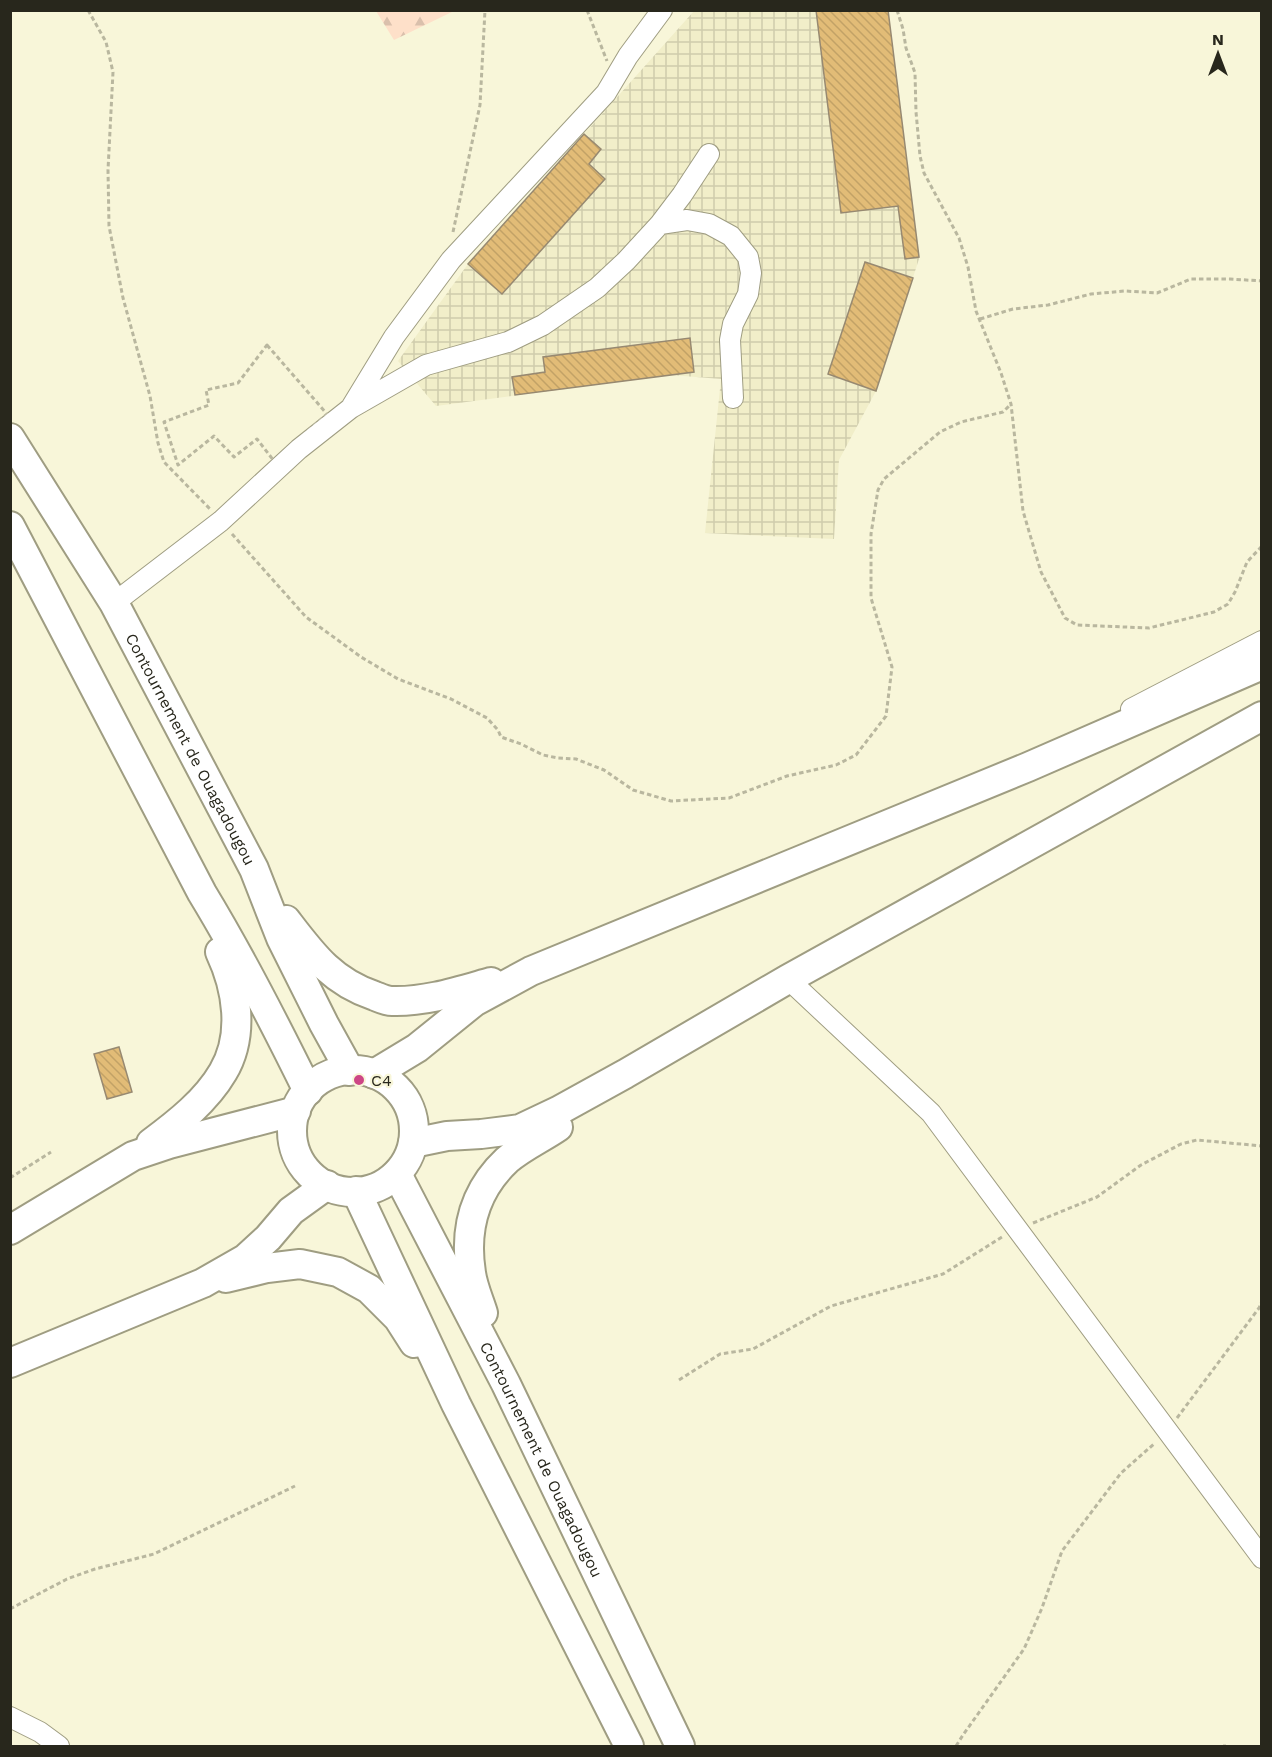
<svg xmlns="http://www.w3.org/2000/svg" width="1272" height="1757" font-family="'Work Sans',sans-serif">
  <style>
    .industrial { fill: url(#industrial-grid) }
    .forest { fill: url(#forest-firs) }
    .building { fill: url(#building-back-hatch); stroke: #978971; stroke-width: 1.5 }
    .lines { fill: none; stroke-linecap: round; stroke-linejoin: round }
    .minor-casing { stroke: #9f9d82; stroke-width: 22 }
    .highway-casing { stroke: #9f9d82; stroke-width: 32 }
    .path { stroke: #b9b79f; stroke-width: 3; stroke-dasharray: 4.5 3; stroke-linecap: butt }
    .minor { stroke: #fff; stroke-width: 20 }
    .highway { stroke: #fff; stroke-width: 28 }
    .poi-dot { fill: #cd4686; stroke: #f8f6d9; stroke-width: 2 }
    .labels { text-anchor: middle; stroke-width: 4.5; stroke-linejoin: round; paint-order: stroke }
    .street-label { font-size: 16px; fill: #28271c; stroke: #f8f6d9 }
    .poi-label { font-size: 16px; fill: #28271c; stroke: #f8f6d9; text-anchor: start }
  </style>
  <defs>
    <pattern id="industrial-grid" width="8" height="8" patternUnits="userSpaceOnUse" patternTransform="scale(1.5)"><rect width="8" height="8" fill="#f1eec9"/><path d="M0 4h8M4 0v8" fill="none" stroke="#cfccac"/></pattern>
    <pattern id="forest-firs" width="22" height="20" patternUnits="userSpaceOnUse" patternTransform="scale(1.5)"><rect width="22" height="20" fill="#fee0c9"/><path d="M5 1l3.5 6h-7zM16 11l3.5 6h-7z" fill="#dac0ac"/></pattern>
    <pattern id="building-back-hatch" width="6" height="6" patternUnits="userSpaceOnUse" patternTransform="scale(1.5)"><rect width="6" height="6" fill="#e2bc77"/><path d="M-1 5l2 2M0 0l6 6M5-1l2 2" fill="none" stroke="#c2a266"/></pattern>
  </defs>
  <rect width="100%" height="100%" fill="#f8f6d9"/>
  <path class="industrial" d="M694,11H888L919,259L876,391L839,460L834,539L705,533L721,379L671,375L436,406L398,361L468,264Z"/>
  <path class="forest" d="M376,11H454L394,40Z"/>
  <path class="building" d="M816,10H888L919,257L905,259L898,206L841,213Z
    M584,134L601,149L589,164L605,179L502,294L468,264Z
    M865,262L913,278L876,391L828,374Z
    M690,338L694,372L515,395L512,377L545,372L543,357Z
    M119,1047L132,1092L107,1099L94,1054Z"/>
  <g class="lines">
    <defs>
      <path id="minor" d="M660,224L687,220L709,224L731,236L748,257L751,273L748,294L733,324L730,340L733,398
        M352,406L394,337L451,260L606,93L628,56L662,10
        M114,603L221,521L299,449L351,408L426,365L508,342L543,325L597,288L626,261L660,224L682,195L709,154
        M1131,709L1262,641
        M788,979L931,1113L1262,1558
        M10,1717L40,1732L59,1746"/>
      <g id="highway">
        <path id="s1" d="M10,438L114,603L254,869L281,938L324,1024L350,1071"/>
        <path d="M10,526L202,893C241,957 275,1024 308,1091"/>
        <path d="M286,920C312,954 332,982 375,996C380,998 386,1001 392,1001C426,1002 459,991 491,982"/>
        <circle cx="353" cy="1131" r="61"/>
        <path d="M374,1074L417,1048L474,1002L531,971L1028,767L1262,665"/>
        <path d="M151,1143C178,1123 206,1101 223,1072C245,1035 237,988 220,952"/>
        <path d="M413,1143L447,1136L481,1134L520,1129L558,1111L625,1074L788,979L1262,716"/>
        <path id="s2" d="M397,1174L506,1384L680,1746"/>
        <path d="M356,1191L456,1404L629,1746"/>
        <path d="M10,1230L133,1156L169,1144L296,1111"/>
        <path d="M226,1278L267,1268L300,1264L338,1272L369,1289L398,1318L414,1343"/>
        <path d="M483,1313C479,1300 473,1287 471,1273C464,1229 474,1191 507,1160C522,1147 542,1138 558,1127"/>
        <path d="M10,1363L203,1283L245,1259L268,1238L291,1211L327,1185"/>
      </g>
    </defs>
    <use href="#minor" class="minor-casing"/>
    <use href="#highway" class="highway-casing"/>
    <path class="path" d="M88,10L106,42L113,72L108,170L109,226L123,298L150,396L158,443L164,462L210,509
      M587,10L607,61
      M897,10L903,29L906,48L915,73L916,112L920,156L924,173L959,238L968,267L976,311L1001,373L1011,404L1023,511L1041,572L1065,618L1077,625L1149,628L1214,612L1228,604L1235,592L1247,562L1262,546
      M453,232L480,105L485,10
      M980,319L1013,309L1048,305L1091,294L1125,291L1157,293L1191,279H1230L1262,281
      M267,345L327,414L274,461L257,439L234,457L214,436L178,465L164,422L209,405L206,390L238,383Z
      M232,534L306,617L361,657L398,679L451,699L487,718L498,730L501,737L521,744L543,755L558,758L576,759L604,770L633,790L671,801L729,798L787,776L836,765L856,755L886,716L892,667L871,598V534L878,490L884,479L940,432L961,422L1003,412L1011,404
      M10,1178L51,1152
      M1033,1223L1097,1197L1141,1165L1181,1144L1197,1140L1262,1146
      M679,1380L720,1354L753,1349L831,1306L943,1274L1002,1237
      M1177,1418L1259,1308L1262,1301
      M10,1609L67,1579L95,1569L154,1554L295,1486
      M956,1746L963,1735L1024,1649L1042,1608L1062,1551L1121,1473L1155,1443
      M1223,1746H1226"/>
    <use href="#minor" class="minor"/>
    <use href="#highway" class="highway"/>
  </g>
  <circle class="poi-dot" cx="359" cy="1080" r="6"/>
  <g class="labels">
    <g class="street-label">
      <text dy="6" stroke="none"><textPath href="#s1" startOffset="360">Contournement de Ouagadougou</textPath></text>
      <text dy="6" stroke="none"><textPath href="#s2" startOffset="320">Contournement de Ouagadougou</textPath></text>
    </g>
    <g class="poi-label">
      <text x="371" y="1086">C4</text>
    </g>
  </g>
  <rect width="1272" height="1757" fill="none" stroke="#28271c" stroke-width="24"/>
  <g transform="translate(1218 54)" stroke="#f8f6d9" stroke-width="4.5" paint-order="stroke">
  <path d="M0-4.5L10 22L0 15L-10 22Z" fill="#28271c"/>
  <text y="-9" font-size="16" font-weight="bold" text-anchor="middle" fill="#28271c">N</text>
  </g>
</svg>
